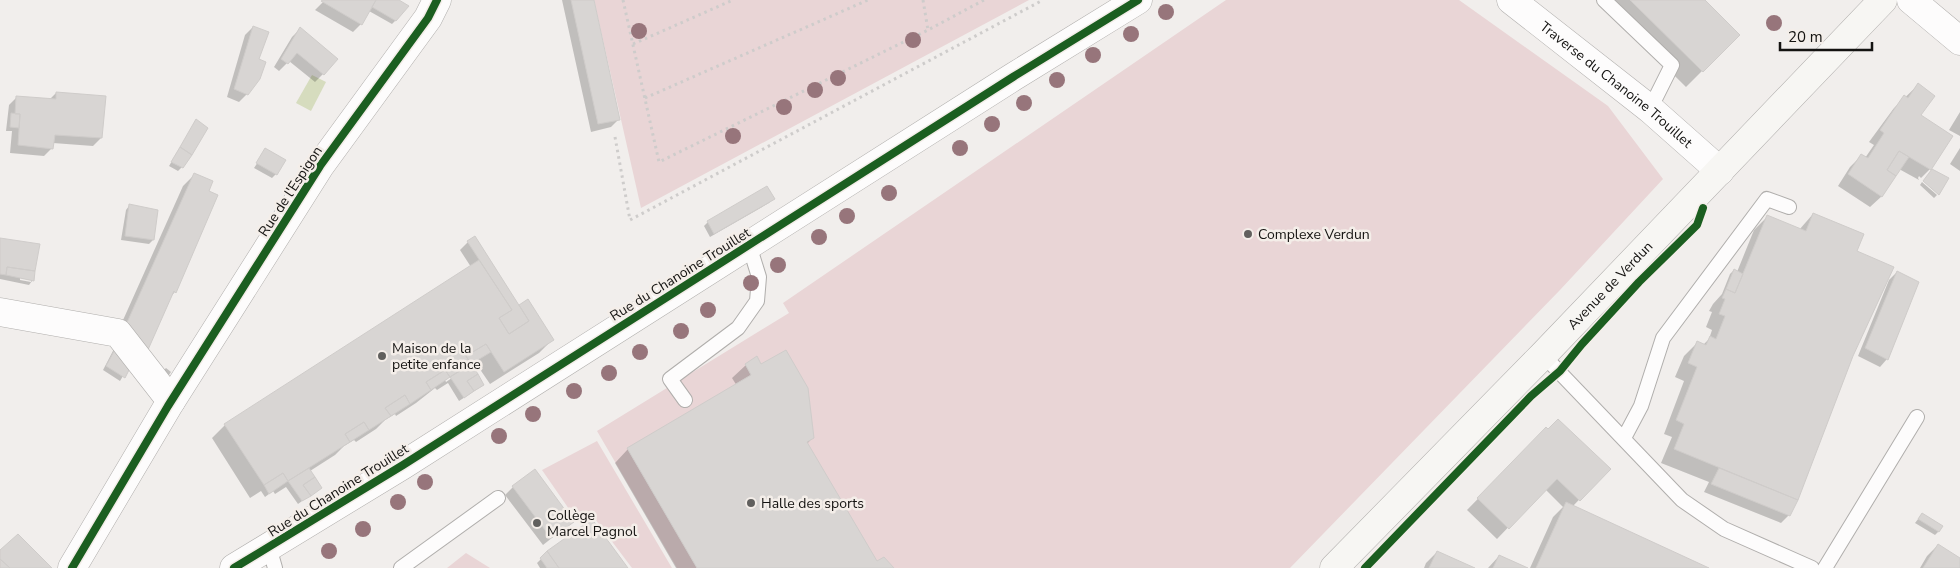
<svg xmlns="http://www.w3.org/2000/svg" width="1960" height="568" font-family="'Nunito Sans',sans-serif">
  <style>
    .green { fill: #e9d5d6 }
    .water { fill: #d6dcbe }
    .shadow { fill: #0003; fill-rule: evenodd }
    .building { fill: #d8d5d3; stroke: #cfccca }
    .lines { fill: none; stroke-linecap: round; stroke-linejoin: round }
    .lane-casing { stroke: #b0aeac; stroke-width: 16 }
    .street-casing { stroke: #b0aeac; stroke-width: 29 }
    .secondary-casing { stroke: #b0aeac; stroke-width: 29 }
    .path { stroke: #cecccb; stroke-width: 3; stroke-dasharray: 2.5 4; stroke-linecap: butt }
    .lane { stroke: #fdfcfc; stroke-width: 14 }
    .street { stroke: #fdfcfc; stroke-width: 28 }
    .secondary { stroke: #f7f6f3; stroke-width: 28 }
    .cycleway-casing { stroke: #f4eee9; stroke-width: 11 }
    .cycleway { stroke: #1b5e20; stroke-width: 8 }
    .tree { fill: #97757b }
    .poi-dot { fill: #61605e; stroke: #f4eee9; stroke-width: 2 }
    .labels { text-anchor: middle; stroke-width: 5; stroke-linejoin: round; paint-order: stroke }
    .street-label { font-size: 14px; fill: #141311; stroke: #f4eee9 }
    .poi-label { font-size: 14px; fill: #141311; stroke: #f4eee9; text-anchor: start }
  </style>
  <rect width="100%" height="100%" fill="#f1eeec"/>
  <path class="green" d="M594,0H1029L641,208Z
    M1226,0H1459L1608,106L1663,179L1560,290L1290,568H677L597,431L789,313L783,303Z
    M597,441L672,568H632L592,515L578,522L542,470Z
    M466,553L490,568H447Z"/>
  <path class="water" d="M312,75L326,82L311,111L296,103Z"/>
  <path class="shadow" d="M325,0H396V20L392,24L369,11L361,24L353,32L315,10Z
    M562,0H593L619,119L611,127L591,132Z
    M1598,0H1703L1738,35L1686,87Z
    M253,27L257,59L247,94L239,102L227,97L245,35Z
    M300,29L323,74L315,82L289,61L279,71L274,67L292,37Z
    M1918,85L1919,115L1930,169L1921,178L1919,176L1918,178L1919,180L1899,169L1882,196L1870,207L1838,186L1850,167L1861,156L1865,158L1874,145L1869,142L1894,108Z
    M56,93L101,138L93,146L53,143L52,148L44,156L10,153L12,131H6L9,105L17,97L50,99Z
    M1960,112V136L1949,130Z
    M196,121L182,167L178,171L169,166Z
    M1960,148V171L1950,164Z
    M266,150L276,174L272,178L254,168Z
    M194,175L207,191L216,195L175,292L170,297L120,381L103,370L115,347V338L183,186Z
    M1922,182L1937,195L1934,198L1920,185Z
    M767,188L773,199L769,203L710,237L704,226L708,222Z
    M129,206L153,240L149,244L121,240L126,210Z
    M1813,214L1856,252L1852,355L1797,500L1789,515L1781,523L1704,492L1709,482L1661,463L1672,437L1664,434L1684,381L1675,377L1684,356L1697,343L1703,345L1709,339L1712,330L1706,327L1712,312L1709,311L1713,304L1722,294L1730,274L1734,270L1737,272L1754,230L1767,217L1799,230Z
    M0,239L38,245L32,281L29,285L0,279ZM20,278L31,280V282L20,280Z
    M468,242L519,307L520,306L552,340L539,353L490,384L475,362L470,365L483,385L479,388L459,401L448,383L437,390L435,388L416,403L396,416L395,414L385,420L376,429L356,442L354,440L344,446L335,455L310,471L320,488L298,504L286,487L275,494L273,491L265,497L261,491L250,498L212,438L225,425L471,267L460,250ZM456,372V375L446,382L445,380Z
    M1897,272L1887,359L1880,367L1858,356L1889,280Z
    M746,365L813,437L807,444L876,563L892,568H676L615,463L628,449L737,386L732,378Z
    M166,368L171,372L166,379L162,372Z
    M1546,429L1609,469L1573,506L1706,568H1530L1553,517L1563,507L1545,489L1497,539L1467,510Z
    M513,487L572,522L543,545L505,495Z
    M1922,514L1939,531L1935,535L1915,523Z
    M1938,545L1960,559V568H1920L1927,556Z
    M548,552L627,568H540L537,563Z
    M1437,552L1472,568H1424L1426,563Z
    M1499,556L1525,568H1488Z"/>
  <path class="building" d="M323,0H376L362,25L321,1Z
    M376,0H399L409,6L396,21L372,7Z
    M571,0H594L620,120L598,124Z
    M1630,0H1705L1740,35L1703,72Z
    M253,26L269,32L259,59L266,62L260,79L248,95L234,89Z
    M300,27L338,59L324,75L297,53L288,64L281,59Z
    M1918,83L1935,96L1921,115L1953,136L1931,170L1899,151L1887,170L1896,176L1882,197L1848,174L1861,154L1868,158L1884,133L1880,130L1904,95L1908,98Z
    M56,92L106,96L102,138L55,135L53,149L18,145L20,114H15L16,96L56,99Z
    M11,113L20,114L19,128L10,127Z
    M196,119L208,128L192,155L180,147Z
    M180,147L192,155L183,168L171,162Z
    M265,148L286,160L277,175L256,163Z
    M1899,151L1909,157L1896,176L1887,170Z
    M1932,169L1949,178L1939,195L1923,181Z
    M194,173L213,181L209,191L218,195L176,293L174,291L147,352L125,327Z
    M767,186L775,199L714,234L707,221Z
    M129,204L158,210L154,240L125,236Z
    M1813,213L1864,234L1857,251L1894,267L1853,356L1798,500L1674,449L1684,424L1676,420L1697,367L1688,363L1697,341L1706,345L1710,336L1716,339L1725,316L1719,314L1725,299L1722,298L1726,289L1735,293L1767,215L1806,231Z
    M475,236L529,321L509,334L499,318L512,310L467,241Z
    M0,238L40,244L35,271L7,267L6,275L0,274Z
    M479,260L512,310L499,318L509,334L529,321L519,305L528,299L554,340L504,372L486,344L466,356L471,364L450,377L445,370L426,382L431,390L410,404L405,395L385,408L391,416L369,430L364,422L345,434L350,442L288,481L283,473L264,485L224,424Z
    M7,267L35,271L34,281L6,275Z
    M1734,269L1743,274L1735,293L1726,289Z
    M1897,271L1919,282L1888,360L1865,348Z
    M119,342L133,362L125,378L106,366Z
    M486,344L491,352L471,364L466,356Z
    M786,350L808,388L814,438L807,442L877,561L884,557L894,568H697L627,448L751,375L745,364L757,356L761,364Z
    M471,364L478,374L467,381L474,391L464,398L450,377Z
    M445,370L450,377L431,390L426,382Z
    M478,374L484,385L474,391L467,381Z
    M405,395L410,404L391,416L385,408Z
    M1558,419L1611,469L1580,501L1557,479L1509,529L1477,498L1546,427L1548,429Z
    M364,422L369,430L350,442L345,434Z
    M309,468L315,477L303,485L311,496L302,501L288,481Z
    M1719,468L1798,500L1790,516L1711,484Z
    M535,469L574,522L551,538L512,486Z
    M283,473L288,481L269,494L264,485Z
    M315,477L322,488L311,496L303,485Z
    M1566,502L1709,568H1536Z
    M1922,513L1943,526L1939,532L1918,519Z
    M592,519L628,568H559L547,551Z
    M18,534L52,568H10L0,559V550Z
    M1938,544L1960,558V568H1923Z
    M547,551L559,568H547L540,558Z
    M1437,551L1475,568H1429Z
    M1499,555L1528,568H1493Z
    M0,559L10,568H0Z"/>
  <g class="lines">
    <defs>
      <path id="lane" d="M1604,0L1672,65L1650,109
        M1543,355L1682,500L1724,529L1812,568
        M685,400L670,379L738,328L757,301L759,277L749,245
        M1624,438L1641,406L1663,338L1767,199L1789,207
        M269,547L275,568
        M401,568L498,498
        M1825,568L1917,417"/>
      <g id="street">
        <path id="s1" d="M1511,0L1650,109L1720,171"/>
        <path d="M1911,0L1960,41"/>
        <path d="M0,312L118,333L171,401"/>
        <path d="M72,568L168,406L320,166L428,18L437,0"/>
        <path d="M234,568L403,465L1013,77L1138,0"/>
      </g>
      <g id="secondary">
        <path id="s2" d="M1334,568L1543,355L1883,0"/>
      </g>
    </defs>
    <use href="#lane" class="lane-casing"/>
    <use href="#street" class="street-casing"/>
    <use href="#secondary" class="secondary-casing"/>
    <path class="path" d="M623,0L659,162L928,30L984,0
      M923,0L928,30
      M633,44L733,0
      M645,98L868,0
      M615,137L630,220L1043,0"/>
    <use href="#lane" class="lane"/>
    <use href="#street" class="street"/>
    <use href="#secondary" class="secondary"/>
    <defs>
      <path id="cycleway" d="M72,568L168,406L320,166L428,18L437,0
        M234,568L403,465L1013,77L1138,0
        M1365,568L1531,396L1560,371L1582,344L1639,282L1697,225L1703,208"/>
    </defs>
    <use href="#cycleway" class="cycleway-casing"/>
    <use href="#cycleway" class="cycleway"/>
  </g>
  <g class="tree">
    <circle cx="1166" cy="12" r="8"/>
    <circle cx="1774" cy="23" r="8"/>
    <circle cx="639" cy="31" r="8"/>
    <circle cx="1131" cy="34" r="8"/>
    <circle cx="913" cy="40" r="8"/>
    <circle cx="1093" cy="55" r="8"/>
    <circle cx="838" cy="78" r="8"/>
    <circle cx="1057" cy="80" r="8"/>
    <circle cx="815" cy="90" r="8"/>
    <circle cx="1024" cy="103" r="8"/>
    <circle cx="784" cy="107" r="8"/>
    <circle cx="992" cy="124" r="8"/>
    <circle cx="733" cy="136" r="8"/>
    <circle cx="960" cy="148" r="8"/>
    <circle cx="889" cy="193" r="8"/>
    <circle cx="847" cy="216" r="8"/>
    <circle cx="819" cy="237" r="8"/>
    <circle cx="778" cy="265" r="8"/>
    <circle cx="751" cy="283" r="8"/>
    <circle cx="708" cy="310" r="8"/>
    <circle cx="681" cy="331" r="8"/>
    <circle cx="640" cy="352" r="8"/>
    <circle cx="609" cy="373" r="8"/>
    <circle cx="574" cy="391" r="8"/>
    <circle cx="533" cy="414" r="8"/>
    <circle cx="499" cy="436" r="8"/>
    <circle cx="425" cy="482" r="8"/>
    <circle cx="398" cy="502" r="8"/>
    <circle cx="363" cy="529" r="8"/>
    <circle cx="329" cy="551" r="8"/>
  </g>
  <g class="poi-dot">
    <circle cx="1248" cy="234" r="5"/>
    <circle cx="382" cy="356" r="5"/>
    <circle cx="751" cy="503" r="5"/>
    <circle cx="537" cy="523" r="5"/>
  </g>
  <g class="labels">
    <g class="street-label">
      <text dy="5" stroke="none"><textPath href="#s1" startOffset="135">Traverse du Chanoine Trouillet</textPath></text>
      <text transform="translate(290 191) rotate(-57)" y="5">Rue de l'Espigon</text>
      <text transform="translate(680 274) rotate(-32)" y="5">Rue du Chanoine Trouillet</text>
      <text dy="5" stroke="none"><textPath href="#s2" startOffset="395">Avenue de Verdun</textPath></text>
      <text transform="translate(338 490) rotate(-32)" y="5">Rue du Chanoine Trouillet</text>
    </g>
    <g class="poi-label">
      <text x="1258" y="239">Complexe Verdun</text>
      <text x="392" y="353">Maison de la<tspan x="392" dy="16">petite enfance</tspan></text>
      <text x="761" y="508">Halle des sports</text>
      <text x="547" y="520">Collège<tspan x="547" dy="16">Marcel Pagnol</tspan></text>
    </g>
  </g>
  <path d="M1780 42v8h92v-8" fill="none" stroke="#141311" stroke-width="2.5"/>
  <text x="1788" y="42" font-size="15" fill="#141311" stroke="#f4eee9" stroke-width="4" paint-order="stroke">20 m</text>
</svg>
